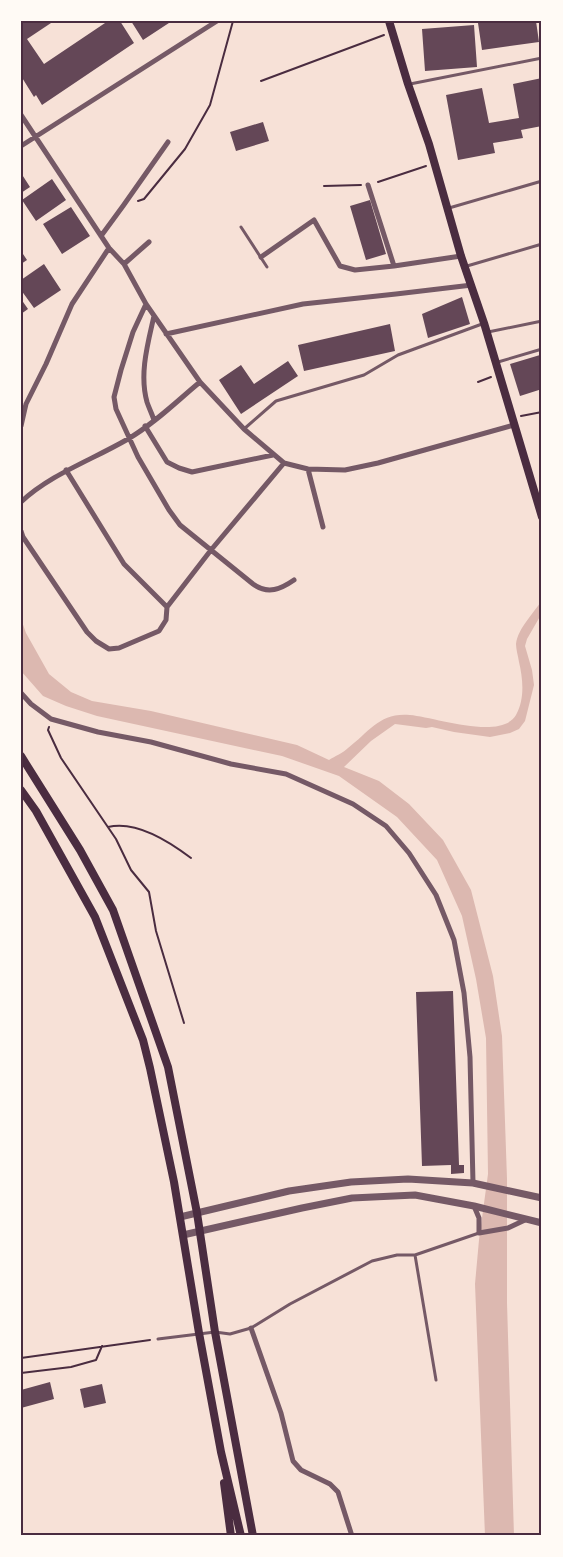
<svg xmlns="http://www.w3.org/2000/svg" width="563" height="1557" font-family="Overpass,sans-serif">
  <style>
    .water { fill: #dcb8b0 }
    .building { fill: #644757 }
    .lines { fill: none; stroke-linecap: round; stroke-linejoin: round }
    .path { stroke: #4a2c40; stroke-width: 2 }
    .service { stroke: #755966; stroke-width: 3 }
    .minor { stroke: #755966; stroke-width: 5 }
    .tertiary { stroke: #755966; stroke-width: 7 }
    .secondary { stroke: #4a2c40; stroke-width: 8 }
    .neatline { fill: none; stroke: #4a2c40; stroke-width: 2 }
  </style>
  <rect width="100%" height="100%" fill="#f7e1d7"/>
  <path class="water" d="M542,600V613L527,639L525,646L532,670L534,685L525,721L519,729L510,733L490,737L454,732L432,727L426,728L395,724L371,741L344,767L379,781L409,804L443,840L471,890L493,976L502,1036L507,1179V1303L514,1536H485L475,1284L479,1240L488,1174L486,1038L476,979L462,916L437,860L397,817L339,776L282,756L97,716L66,706L43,696L21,671V619L26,633L49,674L71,692L92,701L151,711L297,745L329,760C335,756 343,753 348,748C370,731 380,712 410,715C434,717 501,741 516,715C525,699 523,679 519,662C518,656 516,649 516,644C518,628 534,613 542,600Z"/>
  <path class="building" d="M21,21H54L27,39L44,64L108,21H120L134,43L42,105L36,95L34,97L21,76Z
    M131,21H172L143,40Z
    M490,21H536L539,42L482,50L478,23Z
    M474,25L477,67L425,71L422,29Z
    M542,78V126L521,130L523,138L493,143L495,153L458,160L446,95L482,88L489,123L519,118L513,84Z
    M263,122L269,141L236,151L230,132Z
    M21,173L30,187L21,193Z
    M52,179L66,200L36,221L22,200Z
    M370,200L386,254L366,260L350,206Z
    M71,207L90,236L62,254L43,224Z
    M21,251L27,260L21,264Z
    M44,264L61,290L34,308L21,290V280Z
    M462,297L470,324L428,338L422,314Z
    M21,299L28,309L21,314Z
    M390,324L395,351L304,371L298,345Z
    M540,355L542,363V389L520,396L510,364Z
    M288,361L298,376L241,414L219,380L241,365L254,384Z
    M453,991L459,1165H464V1173L451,1174V1165L422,1166L416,992Z
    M50,1382L54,1399L21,1408V1390Z
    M102,1384L106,1403L84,1408L80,1389Z"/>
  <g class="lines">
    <path class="path" d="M261,81L384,35
      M378,182L426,166
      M324,186L361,185
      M138,201L144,199L185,149L210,105L233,21
      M478,382L491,377
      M521,416L542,412
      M49,727L48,730L61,758L116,839L131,870L149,892L156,931L184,1023
      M108,827C136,820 170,842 191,858
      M21,1358L150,1340
      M21,1373L71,1367L96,1360L102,1346"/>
    <path class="service" d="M410,84L542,58
      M449,208L542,181
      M241,227L267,267
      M467,266L542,244
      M488,332L542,321
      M498,362L542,349
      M244,429L276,401L364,375L398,355L482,324
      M415,1255L436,1380
      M158,1339L215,1332L230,1334L251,1328L290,1304L372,1261L397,1255H415L479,1233"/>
    <path class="minor" d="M21,115L109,248L124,264L146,304L200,382L244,429L284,463L308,469L345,470L378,463L514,425
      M21,146L217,21
      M368,185L394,266
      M101,236L123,206L168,142
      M261,257L314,220L340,266L355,270L394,266L461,256
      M124,264L149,242
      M146,304L133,332L121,370L114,397L116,409L138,457L169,510L180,525L253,584C268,595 281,589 294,580
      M166,334L303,304L396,294L472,285
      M154,420C152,414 149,408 147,402C139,374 148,343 154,316
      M21,426L26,404L46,364L72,304L109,248
      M145,426L167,462L179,468L192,472L273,455
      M308,469L323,527
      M66,470L124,564L167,607
      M21,502C51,474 92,460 128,439C154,424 177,401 200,382
      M21,531L23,537L87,632L96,641L109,649L119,648L159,631L166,620L167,607L211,550L284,463
      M21,693L31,704L51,719L98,732L151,742L231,764L286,774L353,804L386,826L409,853L436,895L454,940L464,993L470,1057L473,1183
      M474,1206L479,1218V1233L508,1228L525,1220
      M251,1328L281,1413L293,1461L301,1470L330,1484L338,1492L352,1536"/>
    <path class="tertiary" d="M180,1217L289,1191L351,1182L408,1179L473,1183L542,1198
      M183,1235L302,1208L352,1198L415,1195L474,1206L542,1223"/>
    <path class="secondary" d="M389,21L408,84L429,144L461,256L484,323L542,517
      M21,756L80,850L113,910L168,1067L197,1213L215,1332L253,1536
      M21,790L36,811L95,917L143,1040L150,1068L174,1182L199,1333L221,1452L241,1536
      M224,1483L231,1536"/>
  </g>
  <rect width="563" height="1557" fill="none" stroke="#fffaf5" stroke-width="45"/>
  <rect x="22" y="22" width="518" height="1512" class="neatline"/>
</svg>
